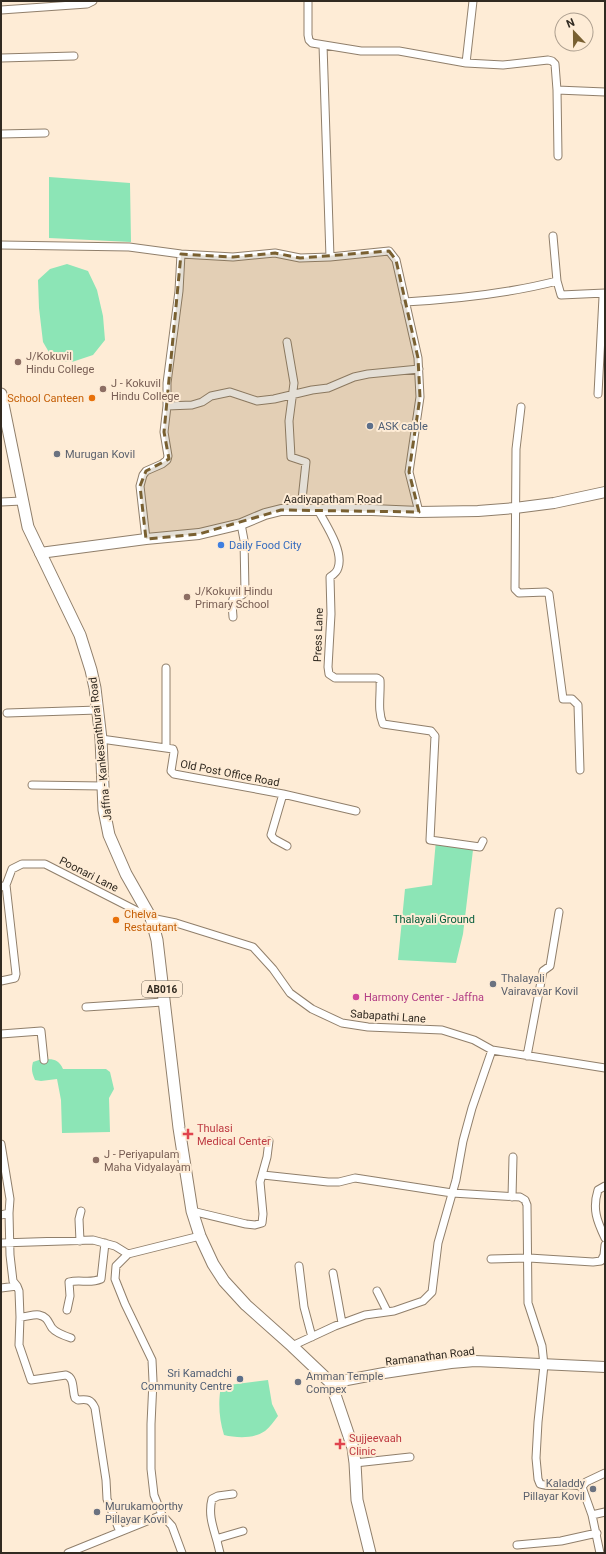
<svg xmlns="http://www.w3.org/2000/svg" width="606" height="1554" font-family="Roboto,sans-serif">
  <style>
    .green { fill: #8ce5b6 }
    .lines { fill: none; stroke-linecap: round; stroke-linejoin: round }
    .street-casing { stroke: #907f6b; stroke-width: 9 }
    .secondary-casing { stroke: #907f6b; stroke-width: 12 }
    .primary-casing { stroke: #907f6b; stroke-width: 13 }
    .street { stroke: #fff; stroke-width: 7 }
    .secondary { stroke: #fff; stroke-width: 10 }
    .primary { stroke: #fff; stroke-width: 11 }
    .marked { fill: #796031; fill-opacity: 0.2; stroke: #796031; stroke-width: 3; stroke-dasharray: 8 5; stroke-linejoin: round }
    .education-dot { fill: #8d6e63; stroke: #feecd6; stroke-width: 1.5 }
    .food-dot { fill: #e8710a; stroke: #feecd6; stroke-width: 1.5 }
    .service-dot { fill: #5c6f8a; stroke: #feecd6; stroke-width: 1.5 }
    .worship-dot { fill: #6b7280; stroke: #feecd6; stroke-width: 1.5 }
    .shop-dot { fill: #3f7fe0; stroke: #feecd6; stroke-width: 1.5 }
    .hotel-dot { fill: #d1479c; stroke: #feecd6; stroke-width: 1.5 }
    .health-dot { fill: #e0444e; stroke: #feecd6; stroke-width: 1.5 }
    .labels { text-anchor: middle; stroke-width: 4; stroke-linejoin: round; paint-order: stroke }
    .shield { fill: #feecd6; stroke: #6e6457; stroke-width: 1 }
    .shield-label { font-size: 10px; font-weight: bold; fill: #312a21 }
    .education-label { font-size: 11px; fill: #785e54; stroke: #feecd6; text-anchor: start }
    .food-label { font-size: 11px; fill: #c56008; stroke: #feecd6; text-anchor: end }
    .service-label { font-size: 11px; fill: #4e5e75; stroke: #feecd6; text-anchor: start }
    .worship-label { font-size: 11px; fill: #5b616d; stroke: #feecd6; text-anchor: start }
    .street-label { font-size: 11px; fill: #312a21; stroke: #feecd6 }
    .shop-label { font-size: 11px; fill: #366cbe; stroke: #feecd6; text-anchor: start }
    .park-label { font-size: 11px; fill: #045c3a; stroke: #feecd6 }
    .hotel-label { font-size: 11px; fill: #b23c85; stroke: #feecd6; text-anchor: start }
    .health-label { font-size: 11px; fill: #be3a42; stroke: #feecd6; text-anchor: start }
  </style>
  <rect width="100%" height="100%" fill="#feecd6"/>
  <path class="green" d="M49,177L130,183L131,242L49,238Z
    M67,264L88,271L97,290L103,316L105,340L93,355L72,362L54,361L43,342L39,308L38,280L50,269Z
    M436,840L473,850L463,934L456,963L398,960L405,889L432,885Z
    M39,1060C50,1059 58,1057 63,1069H106L110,1072L114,1089L109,1098L110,1132L62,1133L61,1100L57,1079L41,1081L35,1080C32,1073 31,1069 33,1062Z
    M268,1380L272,1404L278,1416C274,1421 270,1427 265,1431C253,1439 237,1438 224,1435C219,1419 218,1402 221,1386Z"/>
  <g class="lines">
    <defs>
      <path id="street" d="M308,1V35L309,40L312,43L361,51H399L466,63L503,65L548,60L552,61L555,64L557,90L605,92
        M1,10L87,4L93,1
        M323,45L330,257
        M1,58L74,56
        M466,63L473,1
        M557,90L558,156
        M1,134L45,133
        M553,236L557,281
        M1,245L129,247L181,254L233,257L275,253L300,258L330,257L389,251L396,260L418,358L420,397L409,472L419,512
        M405,302C456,299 507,294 557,281L561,295L605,293
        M287,342L294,383L289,421L291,457L306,462L301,509
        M598,394L603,297L605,294
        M167,406L192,405L202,402L211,396L230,392L257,401L274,399L312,390L328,388L354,377L368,374L419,369
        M521,407L516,449L515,589L519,593L546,592L549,594L563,699H572L578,705L580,770
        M1,502L22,501
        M318,510C326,525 344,551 338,568C337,572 333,575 330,577L331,614L328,667L329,674L335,678H377L380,680C381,695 377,710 383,724L431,731L435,736L430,840L480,847L483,841
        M146,539L140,486L143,475L146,471L162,464L167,460L168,456L164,432L167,406V383L179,291L181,254
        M233,617L232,603L233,599L242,595L245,592L244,540L241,524
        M7,713L98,710
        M101,739L173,749L174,752L171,771L174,774L283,794L356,811
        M166,748V668
        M32,785L103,786
        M283,794L271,835L274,839L287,846
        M1,887L6,885L12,869L22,864H45L151,918L176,923L253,947L273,969L290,993L312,1009L342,1023L368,1027L442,1030L474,1040L492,1050L605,1068
        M1,981L15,978L16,974L6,885
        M86,1007L163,1002
        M1,1034L41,1031L44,1060
        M527,1056L543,971L550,966L559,912
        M1,1144L10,1199L9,1213L1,1215
        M263,1175L328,1182H339L355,1178L452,1193L520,1197L525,1200L527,1205L528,1303L542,1346L544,1365L538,1422L536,1458L538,1479L540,1484C554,1489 568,1481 582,1487L592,1515L600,1553
        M605,1186L598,1190C592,1209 597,1221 605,1238
        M512,1197L513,1157
        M192,1211L246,1224L255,1225L262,1223L263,1214L260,1182L267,1157L269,1141
        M80,1241L79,1219L81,1211
        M1,1243L93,1240L115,1246L128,1254
        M491,1259L529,1258L593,1262L601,1261L604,1255L605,1245
        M299,1266L304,1307L312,1337
        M333,1273L342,1323
        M17,1286L19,1291L20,1317L19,1345L31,1380L66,1375C75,1378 72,1390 75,1398L78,1400C87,1399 91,1399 95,1408L106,1480L107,1499L120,1532
        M1,1288L17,1286L13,1281L10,1255L9,1213
        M377,1291L387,1311
        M67,1310L70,1296L69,1282C81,1279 89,1284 101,1279L105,1243
        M20,1317C26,1317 34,1314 39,1315C48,1317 48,1322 52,1328C56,1333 65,1336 71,1338
        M292,1346L335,1326L365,1315L394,1311L423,1301L432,1292L438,1243L456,1180L463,1141L472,1108L492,1050
        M355,1463L410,1457
        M582,1487L586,1482L605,1473
        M592,1515L605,1512
        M217,1541C213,1527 208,1514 212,1499L218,1496L233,1494
        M517,1545L561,1541L597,1533
        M68,1553L162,1515
        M182,1553L172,1526L162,1515L154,1495L151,1469V1424L153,1381L152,1360L125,1304L115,1279L116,1266L128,1254L200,1236
        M220,1553L217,1541L219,1538L243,1531"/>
      <path id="secondary" d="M40,553L146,539L199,534L241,524L265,514L281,510H372L419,512L478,511L515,508L554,503L605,492
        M331,1383L384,1373L451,1363L475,1361L605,1367"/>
      <path id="primary" d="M1,394L28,527L80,635L91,670L95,688L101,739L104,810L109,835L126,874L151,918L157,940L179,1128L192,1211L200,1236L213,1264L224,1281L246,1305L292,1346L331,1383L353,1448L355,1463L357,1500L370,1553"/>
    </defs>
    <use href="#street" class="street-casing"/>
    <use href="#secondary" class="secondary-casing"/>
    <use href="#primary" class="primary-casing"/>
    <use href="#street" class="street"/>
    <use href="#secondary" class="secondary"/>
    <use href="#primary" class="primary"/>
  </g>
  <path class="marked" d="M389,251L396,260L418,358L420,397L409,472L419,512L281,510L199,534L146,539L140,486L146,471L169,459L164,432L181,254L233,257L275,253L300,258Z"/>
  <g class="education-dot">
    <circle cx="18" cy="362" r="4"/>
    <circle cx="103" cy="389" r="4"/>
    <circle cx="187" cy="597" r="4"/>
    <circle cx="96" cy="1160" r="4"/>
  </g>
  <g class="food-dot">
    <circle cx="92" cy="398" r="4"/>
    <circle cx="116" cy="920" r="4"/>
  </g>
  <g class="service-dot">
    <circle cx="370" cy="426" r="4"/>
    <circle cx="240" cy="1379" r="4"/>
  </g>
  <g class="worship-dot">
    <circle cx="57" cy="454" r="4"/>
    <circle cx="493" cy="984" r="4"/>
    <circle cx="298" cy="1382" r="4"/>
    <circle cx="593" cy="1489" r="4"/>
    <circle cx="97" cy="1512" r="4"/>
  </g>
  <circle class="shop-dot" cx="221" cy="545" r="4"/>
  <circle class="hotel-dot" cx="356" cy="997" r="4"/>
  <g class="health-dot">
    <path d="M186 1128h4v4h4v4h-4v4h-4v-4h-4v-4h4z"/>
    <path d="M338 1438h4v4h4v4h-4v4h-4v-4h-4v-4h4z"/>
  </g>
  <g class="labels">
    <rect class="shield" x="142" y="981" width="40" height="16" rx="3"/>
    <g class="shield-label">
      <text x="162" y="993">AB016</text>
    </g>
    <g class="education-label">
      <text x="26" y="360">J/Kokuvil<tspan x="26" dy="13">Hindu College</tspan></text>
      <text x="111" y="387">J - Kokuvil<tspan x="111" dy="13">Hindu College</tspan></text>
      <text x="195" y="595">J/Kokuvil Hindu<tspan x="195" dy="13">Primary School</tspan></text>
      <text x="104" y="1158">J - Periyapulam<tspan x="104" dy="13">Maha Vidyalayam</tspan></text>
    </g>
    <g class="food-label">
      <text x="84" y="402">School Canteen</text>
      <text x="124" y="918" text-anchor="start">Chelva<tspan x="124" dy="13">Restautant</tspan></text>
    </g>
    <g class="service-label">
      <text x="378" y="430">ASK cable</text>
      <text x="232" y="1377" text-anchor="end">Sri Kamadchi<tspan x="232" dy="13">Community Centre</tspan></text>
    </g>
    <g class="worship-label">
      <text x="65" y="458">Murugan Kovil</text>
      <text x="501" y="982">Thalayali<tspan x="501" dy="13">Vairavavar Kovil</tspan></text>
      <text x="306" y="1380">Amman Temple<tspan x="306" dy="13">Compex</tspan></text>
      <text x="585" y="1487" text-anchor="end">Kaladdy<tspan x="585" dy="13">Pillayar Kovil</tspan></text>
      <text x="105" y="1510">Murukamoorthy<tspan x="105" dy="13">Pillayar Kovil</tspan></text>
    </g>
    <g class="street-label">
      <text x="333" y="503">Aadiyapatham Road</text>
      <text transform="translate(318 635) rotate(-88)" y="4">Press Lane</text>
      <text transform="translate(100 749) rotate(-96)" y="4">Jaffna - Kankesanthurai Road</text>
      <text transform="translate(230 773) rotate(11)" y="4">Old Post Office Road</text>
      <text transform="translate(89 874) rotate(27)" y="4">Poonari Lane</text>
      <text transform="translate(388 1016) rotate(4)" y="4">Sabapathi Lane</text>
      <text transform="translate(430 1356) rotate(-7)" y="4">Ramanathan Road</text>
    </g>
    <g class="shop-label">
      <text x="229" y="549">Daily Food City</text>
    </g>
    <g class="park-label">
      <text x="434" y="923">Thalayali Ground</text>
    </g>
    <g class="hotel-label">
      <text x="364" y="1001">Harmony Center - Jaffna</text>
    </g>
    <g class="health-label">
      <text x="197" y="1132">Thulasi<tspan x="197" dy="13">Medical Center</tspan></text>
      <text x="349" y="1442">Sujjeevaah<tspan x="349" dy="13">Clinic</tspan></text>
    </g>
  </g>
  <rect width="606" height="1554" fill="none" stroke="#312a21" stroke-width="4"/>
  <g transform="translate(574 32) rotate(338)"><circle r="19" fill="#feecd6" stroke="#ac9e8e"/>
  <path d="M0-3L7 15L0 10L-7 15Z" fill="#796031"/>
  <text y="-6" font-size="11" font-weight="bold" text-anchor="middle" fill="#312a21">N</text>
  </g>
</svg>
